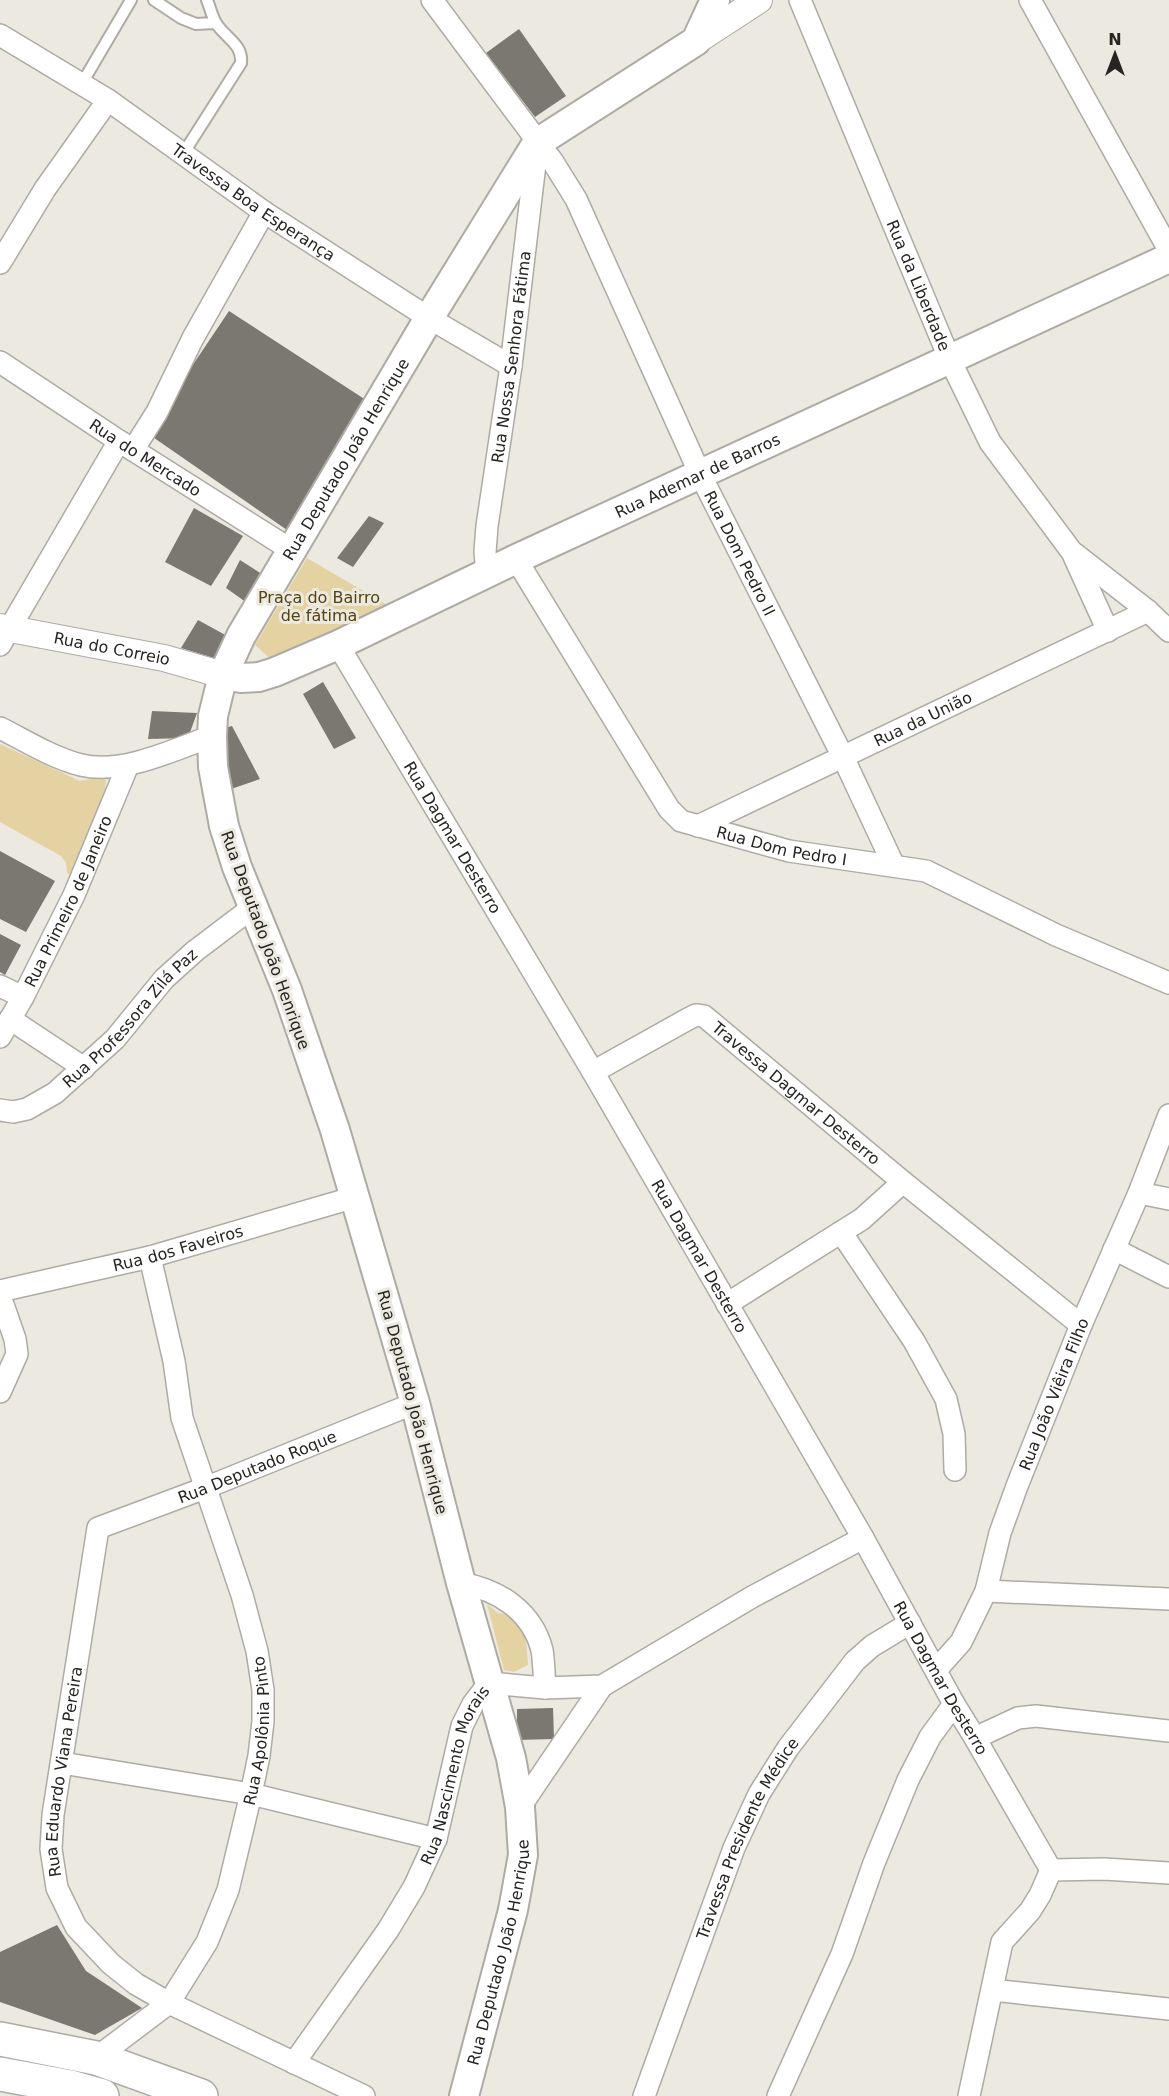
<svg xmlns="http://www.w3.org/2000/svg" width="1169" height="2096" font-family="'DejaVu Sans',sans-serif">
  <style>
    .green { fill: #e5d2a2 }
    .building { fill: #7b7871 }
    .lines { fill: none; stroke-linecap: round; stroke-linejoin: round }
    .service-casing { stroke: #aeaba4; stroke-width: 14 }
    .minor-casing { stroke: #aeaba4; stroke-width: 24 }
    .tertiary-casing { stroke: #aeaba4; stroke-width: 28 }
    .secondary-casing { stroke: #aeaba4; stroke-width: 32 }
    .primary-casing { stroke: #aeaba4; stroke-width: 36 }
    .service { stroke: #fff; stroke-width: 10 }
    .minor { stroke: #fff; stroke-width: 21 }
    .tertiary { stroke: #fff; stroke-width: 26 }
    .secondary { stroke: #fff; stroke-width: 28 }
    .primary { stroke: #fff; stroke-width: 33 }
    .labels { text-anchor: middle; stroke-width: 6; stroke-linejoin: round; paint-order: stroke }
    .street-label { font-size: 16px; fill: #262522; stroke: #ece9e1 }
    .park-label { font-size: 16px; fill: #544310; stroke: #ece9e1 }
  </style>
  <rect width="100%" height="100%" fill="#ece9e1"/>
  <path class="green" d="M307,558L394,609L276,664L255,645Z
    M0,744L80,781L100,777L106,780L105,790L73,876L67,873L66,863L61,856L0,822Z
    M487,1604L498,1613L513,1615L526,1639L528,1665L514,1672L504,1670Z"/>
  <path class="building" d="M519,29L566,96L535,117L486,53Z
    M229,311L369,402L287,530L147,433Z
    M194,508L243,536L211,586L165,562Z
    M369,516L384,523L353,567L337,558Z
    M240,560L268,578L250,605L226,588Z
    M198,620L229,637L214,658L181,648Z
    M323,682L356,738L334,749L303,694Z
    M152,711L197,713L188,738L148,739Z
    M232,726L260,779L231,789L214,731Z
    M0,851L55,881L26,932L0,919Z
    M0,934L21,945L5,975L0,972Z
    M553,1708L554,1739L517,1740V1709Z
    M57,1925L86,1971L142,2008L95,2035L0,2002V1952Z"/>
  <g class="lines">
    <defs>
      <path id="service" d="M154,0L181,18L196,24L215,23
        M81,85L131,0
        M183,154L241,63C243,44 225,38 216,23C212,17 210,7 207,0"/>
      <g id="minor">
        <path id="s1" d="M432,0L553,162L576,199L700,474L843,757L894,866"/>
        <path id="s2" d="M800,0L950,360L990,442L1072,552L1108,631"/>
        <path d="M1030,0L1169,250"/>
        <path id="s3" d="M0,35L108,100L264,212L429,318L511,366"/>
        <path d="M0,263L45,189L108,100"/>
        <path id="s4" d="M0,362L119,441L293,551"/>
        <path d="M133,450L157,412L193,338L264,212"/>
        <path d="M1075,554L1148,611L1169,631"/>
        <path id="s5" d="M516,559L669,809L681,821L789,851L926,871L1056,935L1169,983"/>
        <path id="s6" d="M487,573L485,552L487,526L511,366L537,147"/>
        <path d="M0,645L119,441"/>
        <path id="s7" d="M338,645L593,1072L863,1538L954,1704L975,1738L1051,1870"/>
        <path d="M0,728C26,741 53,758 81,765C122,775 173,750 212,736"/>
        <path id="s8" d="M698,826L1148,611"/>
        <path d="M0,986L23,997"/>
        <path d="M10,1019L84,1068"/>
        <path id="s9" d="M0,1037L23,997L74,895L128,765"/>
        <path id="s10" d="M593,1072L688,1019L696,1015L704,1016L903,1182L1081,1325"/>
        <path id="s11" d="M0,1110L13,1112L27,1109L55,1093L115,1039L164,979L195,951L253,907"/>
        <path d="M1139,1193L1169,1199"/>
        <path d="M841,1232L914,1341L946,1399L954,1434L955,1470"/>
        <path d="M1114,1249L1169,1277"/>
        <path id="s12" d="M0,1291L150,1257L355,1197"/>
        <path d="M0,1296L15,1339L17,1354L0,1392"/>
        <path d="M727,1304L862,1219L903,1182"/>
        <path d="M461,1583C499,1590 532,1611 542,1650C544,1662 544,1676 545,1688"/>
        <path d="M986,1591L1169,1599"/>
        <path id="s13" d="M936,1670L961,1642L986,1591L1000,1533L1017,1486L1081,1325L1139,1193L1169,1115"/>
        <path d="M975,1738L1018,1718L1036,1716L1169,1731"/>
        <path d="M62,1763L251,1794L436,1839"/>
        <path d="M520,1807L602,1686"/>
        <path d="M1051,1870L1104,1869L1169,1873"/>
        <path d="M992,1990L1169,2009"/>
        <path id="s14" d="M96,2058L169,2003L207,1942L228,1890L251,1794L259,1756L263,1721V1690L257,1651L242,1595L182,1418L174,1361L150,1257"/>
        <path id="s15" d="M294,2063L388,1930L414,1887L436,1839L462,1726L473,1704L489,1683L545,1688L602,1686L752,1597L863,1538"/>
        <path id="s16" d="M364,2096L169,2003L136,1984L111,1964L76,1927L57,1888L51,1849L53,1815L98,1528L205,1488L415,1403"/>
        <path id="s17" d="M644,2096L734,1848L759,1794L788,1748L855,1661L872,1646L910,1623"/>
        <path d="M778,2096L842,1954L874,1863L908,1780L930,1737L954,1704"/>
        <path d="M969,2096L1002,1942L1030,1911L1040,1895L1051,1870"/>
      </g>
      <g id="tertiary">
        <path d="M696,41L759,0"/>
        <path id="s18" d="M0,627L164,658L223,675"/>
      </g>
      <g id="secondary">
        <path id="s19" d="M223,675L241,678L259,677L275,672L338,645L516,559L1169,258"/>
        <path id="s20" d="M464,2096L513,1910L523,1855L520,1807L511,1758L461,1583L415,1403L335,1130L287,990L237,867L224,826L213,767L212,736L213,716L223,675L241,636L429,318L537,143L696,41L715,0"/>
      </g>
      <path id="primary" d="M0,2039L96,2058L201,2096
        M0,2074L70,2087L102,2096"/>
    </defs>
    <use href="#service" class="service-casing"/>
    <use href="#minor" class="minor-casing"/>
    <use href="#tertiary" class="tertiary-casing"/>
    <use href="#secondary" class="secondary-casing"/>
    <use href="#primary" class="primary-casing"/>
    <use href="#service" class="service"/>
    <use href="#minor" class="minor"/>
    <use href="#tertiary" class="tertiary"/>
    <use href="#secondary" class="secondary"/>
    <use href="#primary" class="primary"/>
  </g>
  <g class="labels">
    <g class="street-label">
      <text dy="6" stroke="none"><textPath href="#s3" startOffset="304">Travessa Boa Esperança</textPath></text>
      <text dy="6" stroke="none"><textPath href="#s2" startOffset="309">Rua da Liberdade</textPath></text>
      <text dy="6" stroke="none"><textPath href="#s6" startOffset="218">Rua Nossa Senhora Fátima</textPath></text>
      <text dy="6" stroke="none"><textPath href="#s4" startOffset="174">Rua do Mercado</textPath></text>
      <text dy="6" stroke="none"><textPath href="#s20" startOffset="1724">Rua Deputado João Henrique</textPath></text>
      <text dy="6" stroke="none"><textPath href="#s19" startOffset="519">Rua Ademar de Barros</textPath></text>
      <text dy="6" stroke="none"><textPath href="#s1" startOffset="636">Rua Dom Pedro II</textPath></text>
      <text dy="6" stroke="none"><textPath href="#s18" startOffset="114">Rua do Correio</textPath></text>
      <text dy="6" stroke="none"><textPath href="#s8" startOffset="249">Rua da União</textPath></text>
      <text dy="6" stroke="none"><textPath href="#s7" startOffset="224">Rua Dagmar Desterro</textPath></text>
      <text dy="6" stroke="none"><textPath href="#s5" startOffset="414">Rua Dom Pedro I</textPath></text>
      <text dy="6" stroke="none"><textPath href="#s9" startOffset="152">Rua Primeiro de Janeiro</textPath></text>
      <text transform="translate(266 940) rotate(70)" y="6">Rua Deputado João Henrique</text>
      <text dy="6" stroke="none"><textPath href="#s11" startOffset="166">Rua Professora Zilá Paz</textPath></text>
      <text dy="6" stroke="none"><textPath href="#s10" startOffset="246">Travessa Dagmar Desterro</textPath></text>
      <text dy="6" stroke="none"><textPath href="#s12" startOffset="183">Rua dos Faveiros</textPath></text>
      <text dy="6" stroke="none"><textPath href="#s7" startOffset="710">Rua Dagmar Desterro</textPath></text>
      <text dy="6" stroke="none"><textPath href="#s13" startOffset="303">Rua João Viêira Filho</textPath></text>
      <text transform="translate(413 1402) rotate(75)" y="6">Rua Deputado João Henrique</text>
      <text dy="6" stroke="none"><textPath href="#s16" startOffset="915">Rua Deputado Roque</textPath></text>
      <text dy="6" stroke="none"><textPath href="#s7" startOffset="1196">Rua Dagmar Desterro</textPath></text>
      <text dy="6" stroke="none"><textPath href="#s14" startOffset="382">Rua Apolônia Pinto</textPath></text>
      <text dy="6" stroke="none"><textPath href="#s16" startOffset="498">Rua Eduardo Viana Pereira</textPath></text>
      <text dy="6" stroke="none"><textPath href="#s15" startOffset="333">Rua Nascimento Morais</textPath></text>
      <text dy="6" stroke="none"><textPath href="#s17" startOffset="278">Travessa Presidente Médice</textPath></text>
      <text dy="6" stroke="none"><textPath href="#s20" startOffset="148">Rua Deputado João Henrique</textPath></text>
    </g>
    <g class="park-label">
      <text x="319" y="603">Praça do Bairro<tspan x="319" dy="18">de fátima</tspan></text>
    </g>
  </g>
  <g transform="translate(1115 54)" stroke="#ece9e1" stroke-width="4.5" paint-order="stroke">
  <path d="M0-4.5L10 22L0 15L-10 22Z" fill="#262522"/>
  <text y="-9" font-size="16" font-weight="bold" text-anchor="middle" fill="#262522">N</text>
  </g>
</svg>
